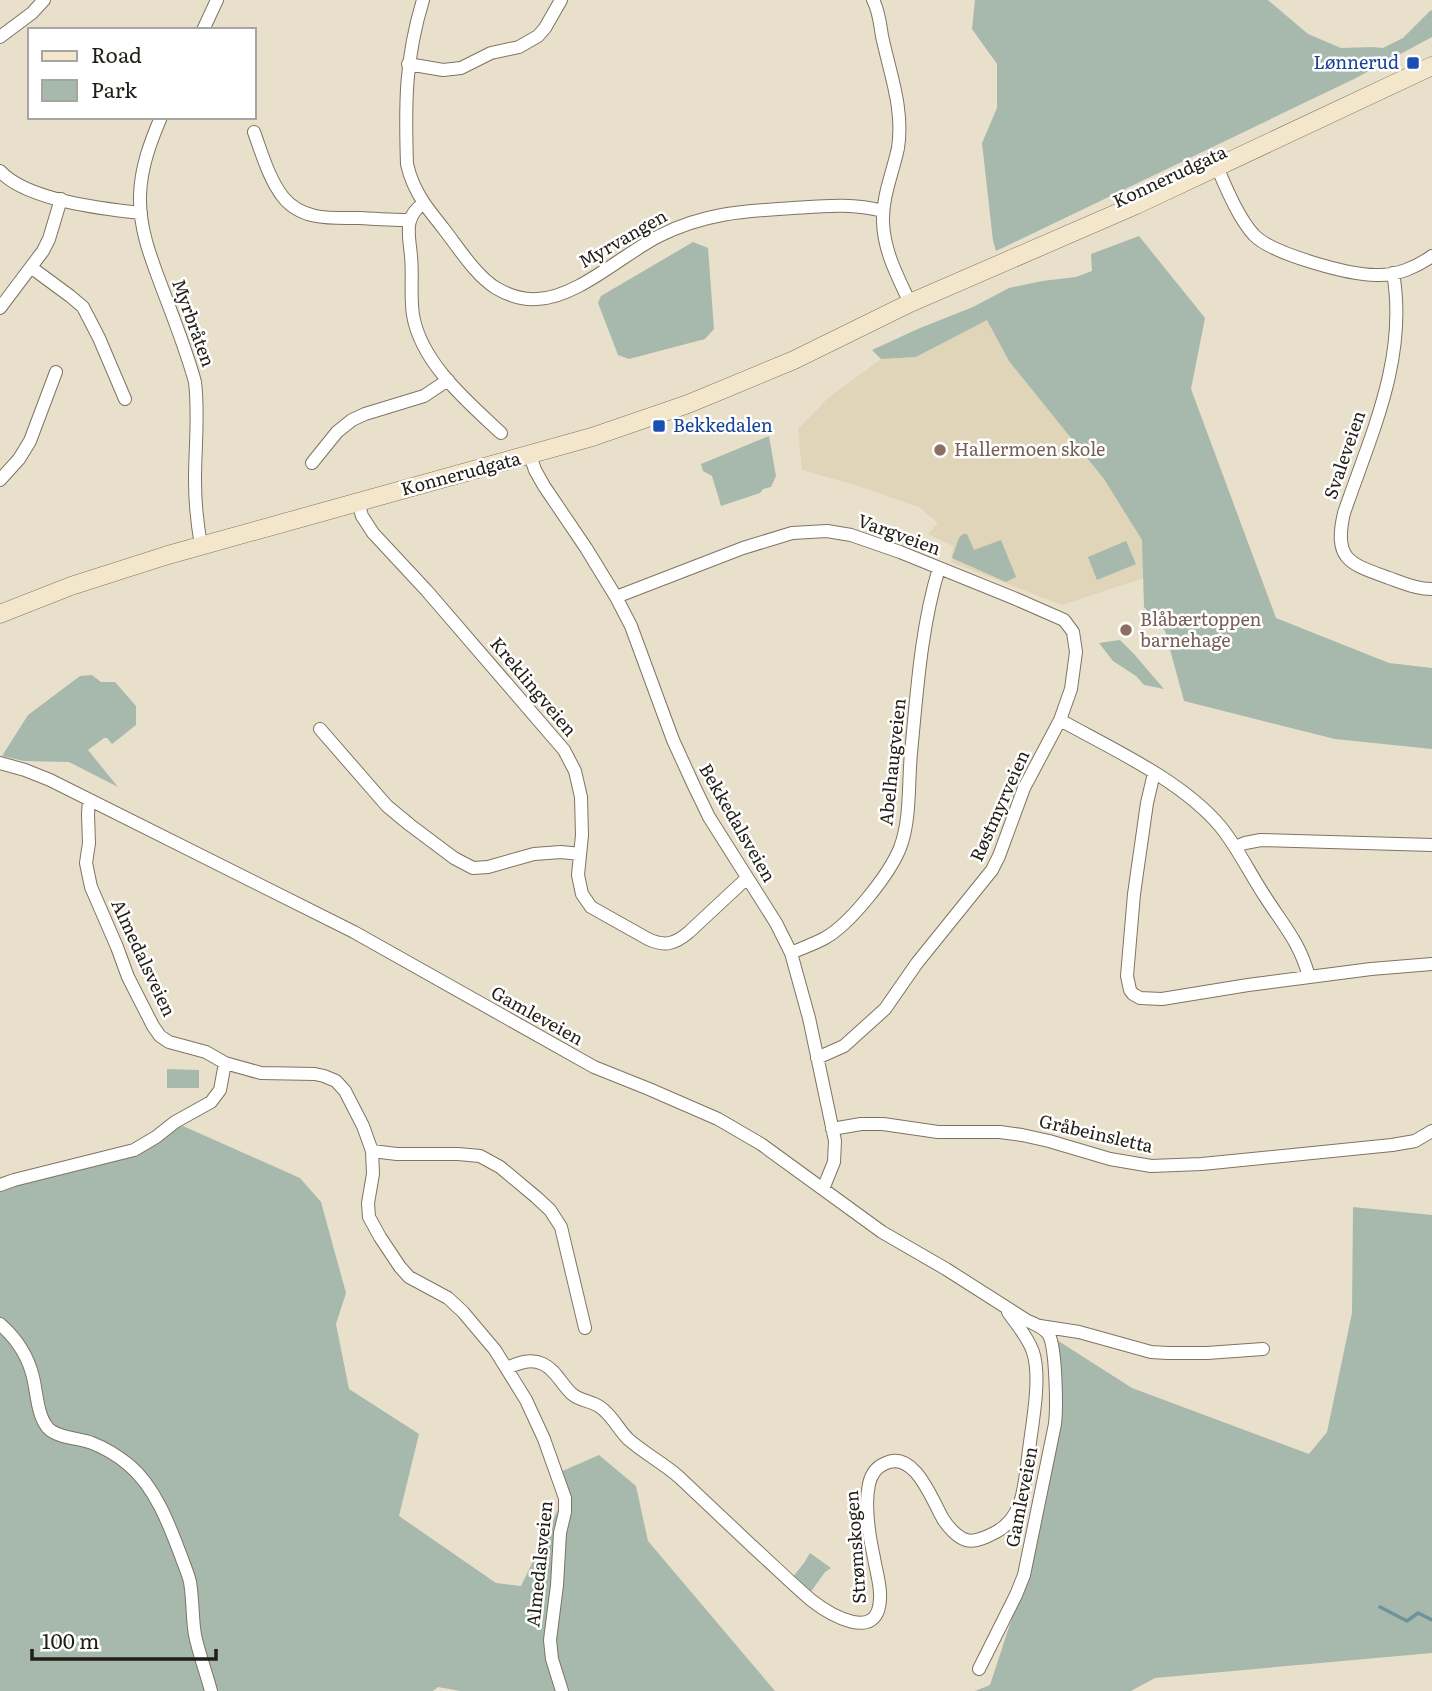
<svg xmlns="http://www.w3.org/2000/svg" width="1432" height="1691" font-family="Literata,serif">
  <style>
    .built { fill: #e0d4b9 }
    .green { fill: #a6b9ac }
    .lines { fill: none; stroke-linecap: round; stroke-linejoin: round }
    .stream { stroke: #6f939b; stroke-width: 3.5 }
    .street-casing { stroke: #7d7563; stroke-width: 14 }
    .secondary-casing { stroke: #7d7563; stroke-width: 19 }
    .street { stroke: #fff; stroke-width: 12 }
    .secondary { stroke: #f4e6cb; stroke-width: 18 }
    .transit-dot { fill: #1a4fb4; stroke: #fff; stroke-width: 2.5 }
    .education-dot { fill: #8d6e63; stroke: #fff; stroke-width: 2.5 }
    .labels { text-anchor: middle; stroke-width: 5; stroke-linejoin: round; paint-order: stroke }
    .transit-label { font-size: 18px; fill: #164399; stroke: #fff; text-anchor: end }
    .street-label { font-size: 18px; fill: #211e16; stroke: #fff }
    .education-label { font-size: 18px; fill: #785e54; stroke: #fff; text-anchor: start }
  </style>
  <rect width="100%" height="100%" fill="#e9e0cb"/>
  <path class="built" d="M987,319L1009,361L1104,479L1142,540L1147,577L1062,605L951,562L953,546L928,534L938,523L919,507L858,486L802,470L798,429L828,398L881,359L917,357Z"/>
  <path class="green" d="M975,0H1268L1308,34L1341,48L1372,47L1383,48L1403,38L1431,10L1432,11V37L1354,79L996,251L993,241L982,143L997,108V64L972,29Z
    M1139,236L1205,318L1191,389L1276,618L1389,663L1432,668V749L1335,739L1184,701L1165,631L1144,607L1142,540L1104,479L1009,361L987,320L916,357L881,359L872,350L920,328L973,307L1009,288L1042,281L1076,277L1092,271L1091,254Z
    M693,242L708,248L714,329L705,339L629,359L618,355L598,303L601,296Z
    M769,436L776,476L771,487L763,489L760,493L721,506L712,476L703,471L701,464Z
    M963,534H967L974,550L1001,540L1016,577L1006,582L952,558L959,538Z
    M1126,541L1136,564L1097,580L1088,557Z
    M1120,640L1134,654L1164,689L1144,685L1136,676L1113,661L1099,643Z
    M92,675L101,682H115L136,706V725L112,744L107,738H104L88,750L118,787L69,762L24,761L2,756L28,715L80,676Z
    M167,1069L199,1070V1088H167Z
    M183,1126L300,1178L321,1202L346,1293L336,1324L349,1389L419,1434L399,1516L496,1583L521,1586L565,1495L558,1473L599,1455L636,1486L648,1541L775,1691H460L438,1687L433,1691H0V1185L60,1172Z
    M1353,1207L1432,1215V1653L1155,1678L1131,1691H975L990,1685L1029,1566L1058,1428L1049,1335L1132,1388L1309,1454L1327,1432L1352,1313Z
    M810,1553L831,1568L825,1572L810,1593L792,1578L804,1563Z"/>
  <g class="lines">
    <path class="stream" d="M1380,1607L1407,1621L1418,1613L1432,1620"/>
    <defs>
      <path id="street" d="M423,0C405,59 405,104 407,164C410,178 416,191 424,203C430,212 437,220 443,228C458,247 476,276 496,288C508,295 523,300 537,299C577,298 623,254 659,236C704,213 744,211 793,208C824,206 853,203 883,211
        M873,0C879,11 880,24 882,36C890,74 904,109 898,148C893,172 882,197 883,222C884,252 898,277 910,303
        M203,30L217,0
        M0,37L32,13L44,0
        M408,64L443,70L461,68L491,53L519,47L538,36L545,28L561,0
        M161,117C150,143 141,167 140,195C139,227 150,256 161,285C173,317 186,349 195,382C199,415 195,447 195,480C195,502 197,523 201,545
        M254,132C262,154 269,179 283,197C302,221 333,218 360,218C376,219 393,220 409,220
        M1213,158C1224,182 1236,215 1254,235C1272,254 1349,275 1376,275C1396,276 1417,267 1432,256
        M0,171C26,200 103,209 141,213
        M424,203C403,217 409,234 411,256C413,275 410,295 413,315C421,363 468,402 501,433
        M32,268L70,296L83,307L99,338L125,399
        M1393,273C1408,358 1371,434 1344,513C1333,560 1350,564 1389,578C1403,583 1417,589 1432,589
        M0,308L43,251L49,239L61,199
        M530,455L535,470L544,486L586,548L616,597L631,626L673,740L694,786L709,817L776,923L791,953L809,1018L835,1141L834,1162L823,1189
        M312,463L337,432L352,420L365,414L424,396L448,380
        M0,480L19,459L30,441L56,372
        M358,502L362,516L373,533L427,591L564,750L575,771L581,797L582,835L578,875L582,894L591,907L648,939C665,947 675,944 689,932L747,878
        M616,597L743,548L792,533L827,531L851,535L900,552L1016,599L1064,620L1073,632L1076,652L1071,689L1060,720
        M320,729L387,806L410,825L454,858L473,868L488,867L534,854L561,852L580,854
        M0,763L25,770L50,780L354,932L594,1067L649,1089L718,1119L761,1144L882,1232L946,1269L1026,1320C1034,1324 1044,1327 1049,1335C1056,1349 1057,1407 1055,1424L1024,1575L1016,1595L979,1669
        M1154,773L1147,803L1134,894L1127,976L1130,990L1133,994L1140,998L1162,999L1248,985L1371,969L1432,964
        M89,800L88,814L89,843L86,863L91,887L117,947L128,977L153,1026L160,1036L169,1042L206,1052L225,1063L261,1073L315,1074L324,1076L336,1081L345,1091L363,1126L372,1151L373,1174L368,1203L369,1217L380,1237L400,1267L409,1277L448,1298L463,1312L495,1350L526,1400L544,1439L565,1498V1512L560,1533L557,1585L550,1640L552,1659L562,1691
        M1235,847L1245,843L1261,840L1432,845
        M791,953C802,948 814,944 825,938C850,924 889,875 900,848C911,819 908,783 911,753C917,691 921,627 939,568
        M817,1058L844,1046L885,1009L917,963L992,870L999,856L1024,788L1060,720C1112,749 1181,780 1220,826C1238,848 1250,874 1266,898C1284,926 1300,943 1309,977
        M832,1129L861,1124H883L938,1132H1000L1022,1135L1049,1141L1110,1159L1151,1166L1202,1164L1392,1145L1415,1141L1432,1131
        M372,1151L397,1154H458L480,1156L500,1167L536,1197L550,1210L561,1227L585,1328
        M0,1185L14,1180L134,1150L156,1137L175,1122L211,1102L220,1090L225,1063
        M0,1324C16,1338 28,1356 33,1377C37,1393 37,1415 48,1428C57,1438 79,1438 92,1443C105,1448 118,1456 129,1465C155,1487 169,1524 181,1556C184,1565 188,1573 190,1582C193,1599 192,1617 195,1635C199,1654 206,1672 211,1691
        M1040,1326L1079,1332L1151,1352L1168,1353H1207L1263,1349
        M507,1368C519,1363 530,1358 543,1364C556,1370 561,1384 572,1394C580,1401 592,1401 600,1407C612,1415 618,1429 628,1439C644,1453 663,1463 679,1477C703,1500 728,1523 752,1546C772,1564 791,1583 811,1600C829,1614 878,1644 880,1599C881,1585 876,1571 874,1558C869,1535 864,1507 869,1484C871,1475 875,1468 884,1464C914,1448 932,1500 943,1519C948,1527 957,1537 966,1540C976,1543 988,1536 996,1532C1024,1517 1024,1485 1028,1458C1031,1429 1042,1379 1033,1352C1028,1337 1017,1325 1008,1312"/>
      <path id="secondary" d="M0,614L71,586L168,555L592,437L688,404L794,360L910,303L1136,205L1432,66"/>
    </defs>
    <use href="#street" class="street-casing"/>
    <use href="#secondary" class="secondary-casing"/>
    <use href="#street" class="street"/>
    <use href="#secondary" class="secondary"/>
  </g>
  <g class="transit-dot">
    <rect x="1406" y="56" width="14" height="14" rx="3.5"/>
    <rect x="652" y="419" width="14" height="14" rx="3.5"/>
  </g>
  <g class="education-dot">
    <circle cx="940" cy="450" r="7"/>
    <circle cx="1126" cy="630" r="7"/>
  </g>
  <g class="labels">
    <g class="transit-label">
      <text x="1399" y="69">Lønnerud</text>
      <text x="673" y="432" text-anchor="start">Bekkedalen</text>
    </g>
    <g class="street-label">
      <text transform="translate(1170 177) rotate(-25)" y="6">Konnerudgata</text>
      <text transform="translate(623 239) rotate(-30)" y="6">Myrvangen</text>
      <text transform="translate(193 323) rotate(70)" y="6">Myrbråten</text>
      <text transform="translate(1345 455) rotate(-71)" y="6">Svaleveien</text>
      <text transform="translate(461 474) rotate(-15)" y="6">Konnerudgata</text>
      <text transform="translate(899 535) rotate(20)" y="6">Vargveien</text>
      <text transform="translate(533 687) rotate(50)" y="6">Kreklingveien</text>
      <text transform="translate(893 762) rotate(-84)" y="6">Abelhaugveien</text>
      <text transform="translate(1000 806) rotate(-66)" y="6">Røstmyrveien</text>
      <text transform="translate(737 823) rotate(60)" y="6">Bekkedalsveien</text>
      <text transform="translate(143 958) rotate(65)" y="6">Almedalsveien</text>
      <text transform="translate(537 1016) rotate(29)" y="6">Gamleveien</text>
      <text transform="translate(1096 1134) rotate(13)" y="6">Gråbeinsletta</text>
      <text transform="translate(1022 1497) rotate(-79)" y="6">Gamleveien</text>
      <text transform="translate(856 1547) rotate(-94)" y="6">Strømskogen</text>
      <text transform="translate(540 1564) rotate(-84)" y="6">Almedalsveien</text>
    </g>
    <g class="education-label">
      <text x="954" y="456">Hallermoen skole</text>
      <text x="1140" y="626">Blåbærtoppen<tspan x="1140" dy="21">barnehage</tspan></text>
    </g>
  </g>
  <rect x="28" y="28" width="228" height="91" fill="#ffffff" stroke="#a6a5a2" stroke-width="2"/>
  <rect x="42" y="51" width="35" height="10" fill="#f4e6cb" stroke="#a6a5a2" stroke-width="2"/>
  <text x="91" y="63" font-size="21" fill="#211e16">Road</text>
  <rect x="42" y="80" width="35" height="21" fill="#a6b9ac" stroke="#a6a5a2" stroke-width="2"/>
  <text x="91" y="98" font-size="21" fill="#211e16">Park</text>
  <path d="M32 1649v10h184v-10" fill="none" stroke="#211e16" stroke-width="3.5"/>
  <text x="42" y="1649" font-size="21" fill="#211e16" stroke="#ffffff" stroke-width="5" paint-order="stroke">100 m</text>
</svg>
